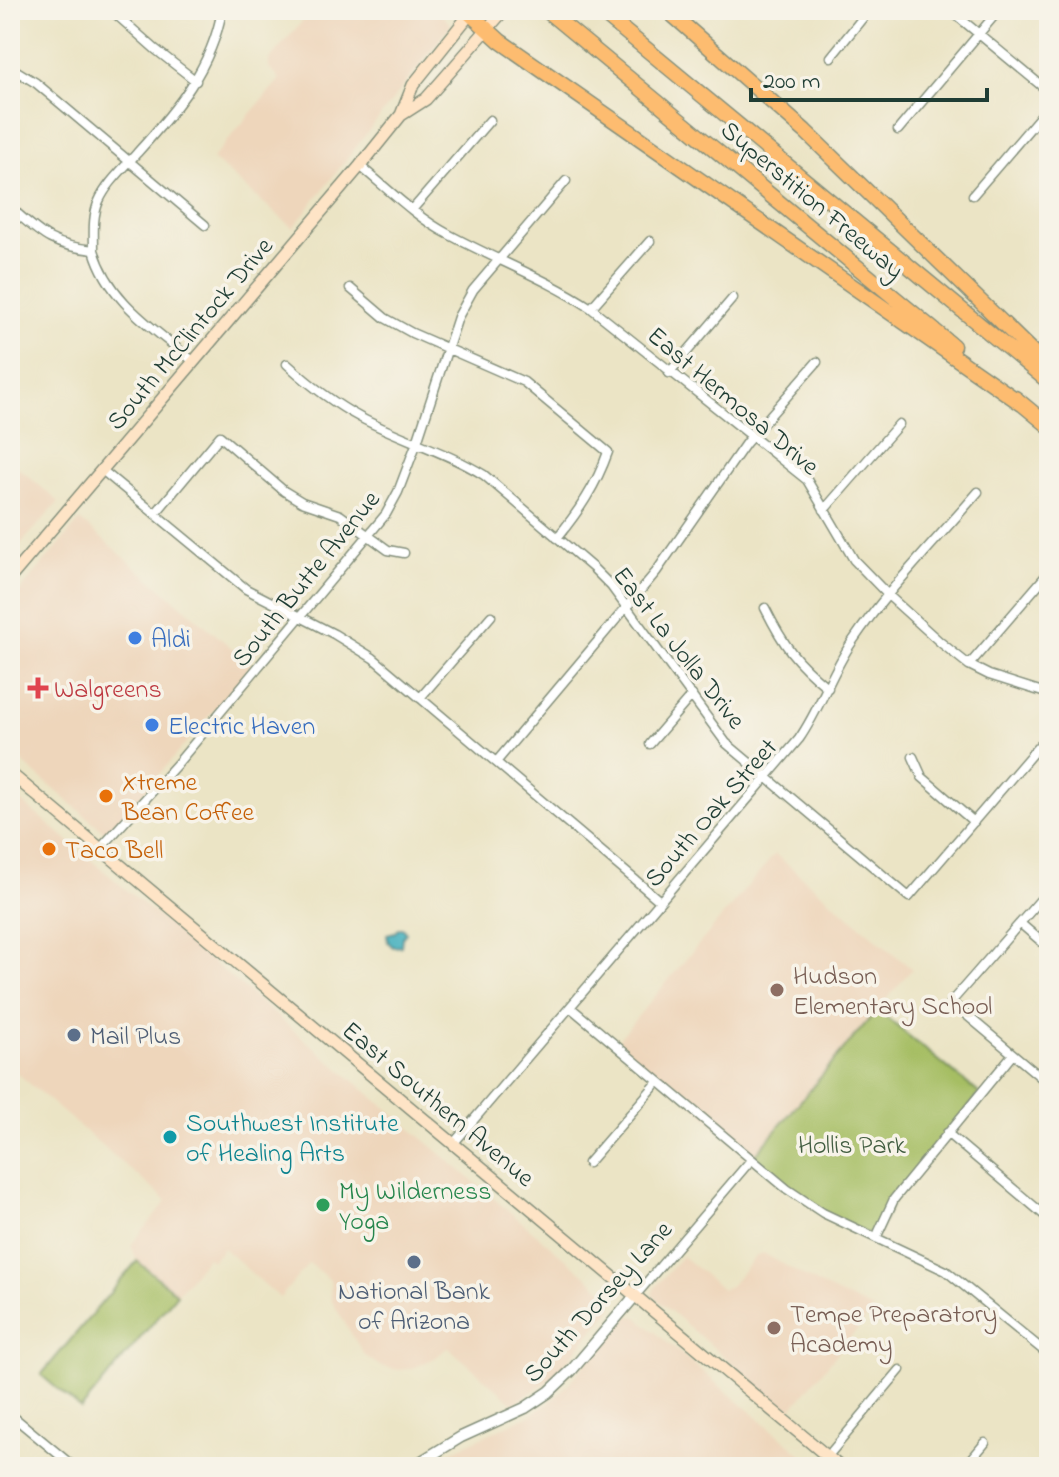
<svg xmlns="http://www.w3.org/2000/svg" width="1059" height="1477" font-family="'Indie Flower',sans-serif">
  <style>
    .built { fill: #eed6bb }
    .green { fill: #a6be64; stroke: #627e4c; stroke-width: 2 }
    .water { fill: #41afbd; stroke: #307678; stroke-width: 2 }
    .lines { fill: none; stroke-linecap: round; stroke-linejoin: round }
    .minor-casing { stroke: #85907c; stroke-width: 11 }
    .tertiary-casing { stroke: #85907c; stroke-width: 13 }
    .secondary-casing { stroke: #85907c; stroke-width: 14 }
    .motorway-casing { stroke: #85907c; stroke-width: 17 }
    .minor { stroke: #fff; stroke-width: 8 }
    .tertiary { stroke: #fff; stroke-width: 10 }
    .secondary { stroke: #fee4c6; stroke-width: 11 }
    .motorway { stroke: #fdbc70; stroke-width: 14 }
    .shop-dot { fill: #3f7fe0; stroke: #f7f3e8; stroke-width: 3 }
    .health-dot { fill: #e0444e; stroke: #f7f3e8; stroke-width: 3 }
    .food-dot { fill: #e8710a; stroke: #f7f3e8; stroke-width: 3 }
    .education-dot { fill: #8d6e63; stroke: #f7f3e8; stroke-width: 3 }
    .service-dot { fill: #5c6f8a; stroke: #f7f3e8; stroke-width: 3 }
    .culture-dot { fill: #0f9aa8; stroke: #f7f3e8; stroke-width: 3 }
    .leisure-dot { fill: #2e9e5b; stroke: #f7f3e8; stroke-width: 3 }
    .labels { text-anchor: middle; stroke-width: 7; stroke-linejoin: round; paint-order: stroke }
    .street-label { font-size: 26px; fill: #1f3d34; stroke: #f7f3e8 }
    .shop-label { font-size: 26px; fill: #366cbe; stroke: #f7f3e8; text-anchor: start }
    .health-label { font-size: 26px; fill: #be3a42; stroke: #f7f3e8; text-anchor: start }
    .food-label { font-size: 26px; fill: #c56008; stroke: #f7f3e8; text-anchor: start }
    .education-label { font-size: 26px; fill: #785e54; stroke: #f7f3e8; text-anchor: start }
    .service-label { font-size: 26px; fill: #4e5e75; stroke: #f7f3e8; text-anchor: start }
    .culture-label { font-size: 26px; fill: #0d838f; stroke: #f7f3e8; text-anchor: start }
    .park-label { font-size: 26px; fill: #415d40; stroke: #f7f3e8 }
    .leisure-label { font-size: 26px; fill: #27864d; stroke: #f7f3e8; text-anchor: start }
  </style>
  <rect width="100%" height="100%" fill="#f7f3e8"/>
  <filter id="ink" filterUnits="userSpaceOnUse"><feTurbulence type="fractalNoise" baseFrequency=".0125" numOctaves="2"/><feDisplacementMap in="SourceGraphic" scale="16" xChannelSelector="R" yChannelSelector="G"/><feConvolveMatrix kernelMatrix="1 2 1 2 8 2 1 2 1" color-interpolation-filters="sRGB"/></filter>
  <filter id="wash" filterUnits="userSpaceOnUse"><feTurbulence type="fractalNoise" baseFrequency=".006" numOctaves="4" result="noise"/><feDisplacementMap in="SourceGraphic" scale="32" xChannelSelector="R" yChannelSelector="G"/><feGaussianBlur stdDeviation="1.8" result="paint"/><feColorMatrix in="noise" values="0 0 0 0 0 0 0 0 0 0 0 0 0 0 0 0 0 1.4 0 .05"/><feComposite in="paint" operator="in"/></filter>
  <g filter="url(#wash)">
    <rect width="100%" height="100%" fill="#ebe4c5"/>
    <path class="built" d="M312,10H437L451,25L293,228L212,159L280,79L269,68V60Z
      M10,461L59,502L10,556Z
      M80,520L252,665L111,831L106,833L10,752V603Z
      M10,792L611,1297L613,1307L554,1377L514,1404L448,1347L435,1358L413,1368L399,1370L380,1366L364,1355L331,1300L330,1280L309,1263L280,1298L223,1248L212,1261L207,1257L177,1294L137,1261L131,1245L167,1201L10,1067Z
      M775,854L912,969L754,1156L617,1041Z
      M763,1253L818,1284L873,1310L789,1412L652,1295L654,1289L682,1256L722,1289L730,1286L755,1257Z
      M632,1316L637,1317L817,1467H427L460,1447L530,1415L546,1405L560,1393L627,1317Z"/>
    <path class="green" d="M877,1010L980,1094L894,1199L876,1238L823,1213L751,1160Z
      M137,1261L177,1294L81,1409L41,1375Z"/>
    <path class="water" d="M399,928H403L406,933L402,938L401,946L393,947L388,942L387,934L395,932Z"/>
  </g>
  <g filter="url(#ink)">
    <g class="lines">
      <defs>
        <path id="minor" d="M111,10L155,49L196,81
          M950,10L1049,92
          M831,57L869,10
          M10,67L36,83L205,225
          M898,130L999,10
          M360,166C388,189 416,217 448,234C496,260 545,278 591,308L807,480L854,560L889,596L940,642L969,665L989,675L1049,694
          M973,195L1049,106
          M10,207C41,234 51,246 94,250C109,302 155,329 194,362
          M412,210L490,120
          M94,250C94,234 92,217 99,201C107,183 124,168 137,153C176,110 212,68 222,10
          M350,288L385,318L412,333L524,382L608,452C596,486 579,511 557,538
          M591,308L650,241
          M287,364C310,385 333,403 361,418C401,439 445,451 484,475L593,568L611,586L726,743L909,897L1049,734
          M669,373L733,298
          M102,470L246,589L334,634L373,658L660,901
          M824,510L899,424
          M155,514L220,436L284,491L302,502L340,515L388,550L404,553
          M765,608C784,646 795,661 828,688
          M969,665L1049,572
          M420,698L491,616
          M650,744L692,695
          M913,757L922,777L974,822
          M497,761L656,572L746,443L817,362
          M100,849L177,764L386,514L398,492L417,442L458,317L473,290L566,181
          M1049,890L951,1002L1049,1084
          M1021,924L1049,948
          M570,1007L787,1189L823,1213L946,1271L1049,1355
          M947,1133L1049,1219
          M453,1144L799,739C820,709 831,673 852,642C888,589 936,541 978,492
          M588,1163L658,1082
          M876,1238L894,1199L1013,1054
          M635,1296L751,1160
          M10,1414L74,1467
          M827,1457L900,1370
          M965,1467L985,1443"/>
        <path id="tertiary" d="M412,1467L461,1437L525,1408L549,1392L571,1371L635,1296"/>
        <path id="secondary" d="M401,115L426,99L504,10
          M10,578L360,166L401,115L413,85L473,10
          M10,773L840,1467"/>
        <path id="motorway" d="M466,10L500,41L1022,404
          M546,10L953,346
          M599,10L1049,382
          M667,10L805,131L1049,368
          M1015,398L1049,426"/>
      </defs>
      <use href="#minor" class="minor-casing"/>
      <use href="#tertiary" class="tertiary-casing"/>
      <use href="#secondary" class="secondary-casing"/>
      <use href="#motorway" class="motorway-casing"/>
      <use href="#minor" class="minor"/>
      <use href="#tertiary" class="tertiary"/>
      <use href="#secondary" class="secondary"/>
      <use href="#motorway" class="motorway"/>
    </g>
  </g>
  <g class="shop-dot">
    <circle cx="135" cy="638" r="8"/>
    <circle cx="152" cy="725" r="8"/>
  </g>
  <path class="health-dot" d="M34 676h8v8h8v8h-8v8h-8v-8h-8v-8h8z"/>
  <g class="food-dot">
    <circle cx="106" cy="796" r="8"/>
    <circle cx="49" cy="849" r="8"/>
  </g>
  <g class="education-dot">
    <circle cx="777" cy="990" r="8"/>
    <circle cx="774" cy="1328" r="8"/>
  </g>
  <g class="service-dot">
    <circle cx="74" cy="1035" r="8"/>
    <circle cx="414" cy="1262" r="8"/>
  </g>
  <circle class="culture-dot" cx="170" cy="1137" r="8"/>
  <circle class="leisure-dot" cx="323" cy="1205" r="8"/>
  <g class="labels">
    <g class="street-label">
      <text transform="translate(813 199) rotate(40)" y="9">Superstition Freeway</text>
      <text transform="translate(189 333) rotate(-50)" y="9">South McClintock Drive</text>
      <text transform="translate(734 400) rotate(40)" y="9">East Hermosa Drive</text>
      <text transform="translate(305 578) rotate(-51)" y="9">South Butte Avenue</text>
      <text transform="translate(680 647) rotate(52)" y="9">East La Jolla Drive</text>
      <text transform="translate(710 812) rotate(-49)" y="9">South Oak Street</text>
      <text transform="translate(439 1103) rotate(40)" y="9">East Southern Avenue</text>
      <text transform="translate(597 1301) rotate(-48)" y="9">South Dorsey Lane</text>
    </g>
    <g class="shop-label">
      <text x="151" y="647">Aldi</text>
      <text x="168" y="734">Electric Haven</text>
    </g>
    <g class="health-label">
      <text x="54" y="697">Walgreens</text>
    </g>
    <g class="food-label">
      <text x="122" y="790">Xtreme<tspan x="122" dy="30">Bean Coffee</tspan></text>
      <text x="65" y="858">Taco Bell</text>
    </g>
    <g class="education-label">
      <text x="793" y="984">Hudson<tspan x="793" dy="30">Elementary School</tspan></text>
      <text x="790" y="1322">Tempe Preparatory<tspan x="790" dy="30">Academy</tspan></text>
    </g>
    <g class="service-label">
      <text x="90" y="1044">Mail Plus</text>
      <text x="414" y="1299" text-anchor="middle">National Bank<tspan x="414" dy="30">of Arizona</tspan></text>
    </g>
    <g class="culture-label">
      <text x="186" y="1131">Southwest Institute<tspan x="186" dy="30">of Healing Arts</tspan></text>
    </g>
    <g class="park-label">
      <text x="852" y="1153">Hollis Park</text>
    </g>
    <g class="leisure-label">
      <text x="339" y="1199">My Wilderness<tspan x="339" dy="30">Yoga</tspan></text>
    </g>
  </g>
  <rect width="1059" height="1477" fill="none" stroke="#f7f3e8" stroke-width="40"/>
  <path d="M751 88v12h236v-12" fill="none" stroke="#1f3d34" stroke-width="4"/>
  <text x="763" y="88" font-size="24" fill="#1f3d34" stroke="#f7f3e8" stroke-width="6" paint-order="stroke">200 m</text>
</svg>
